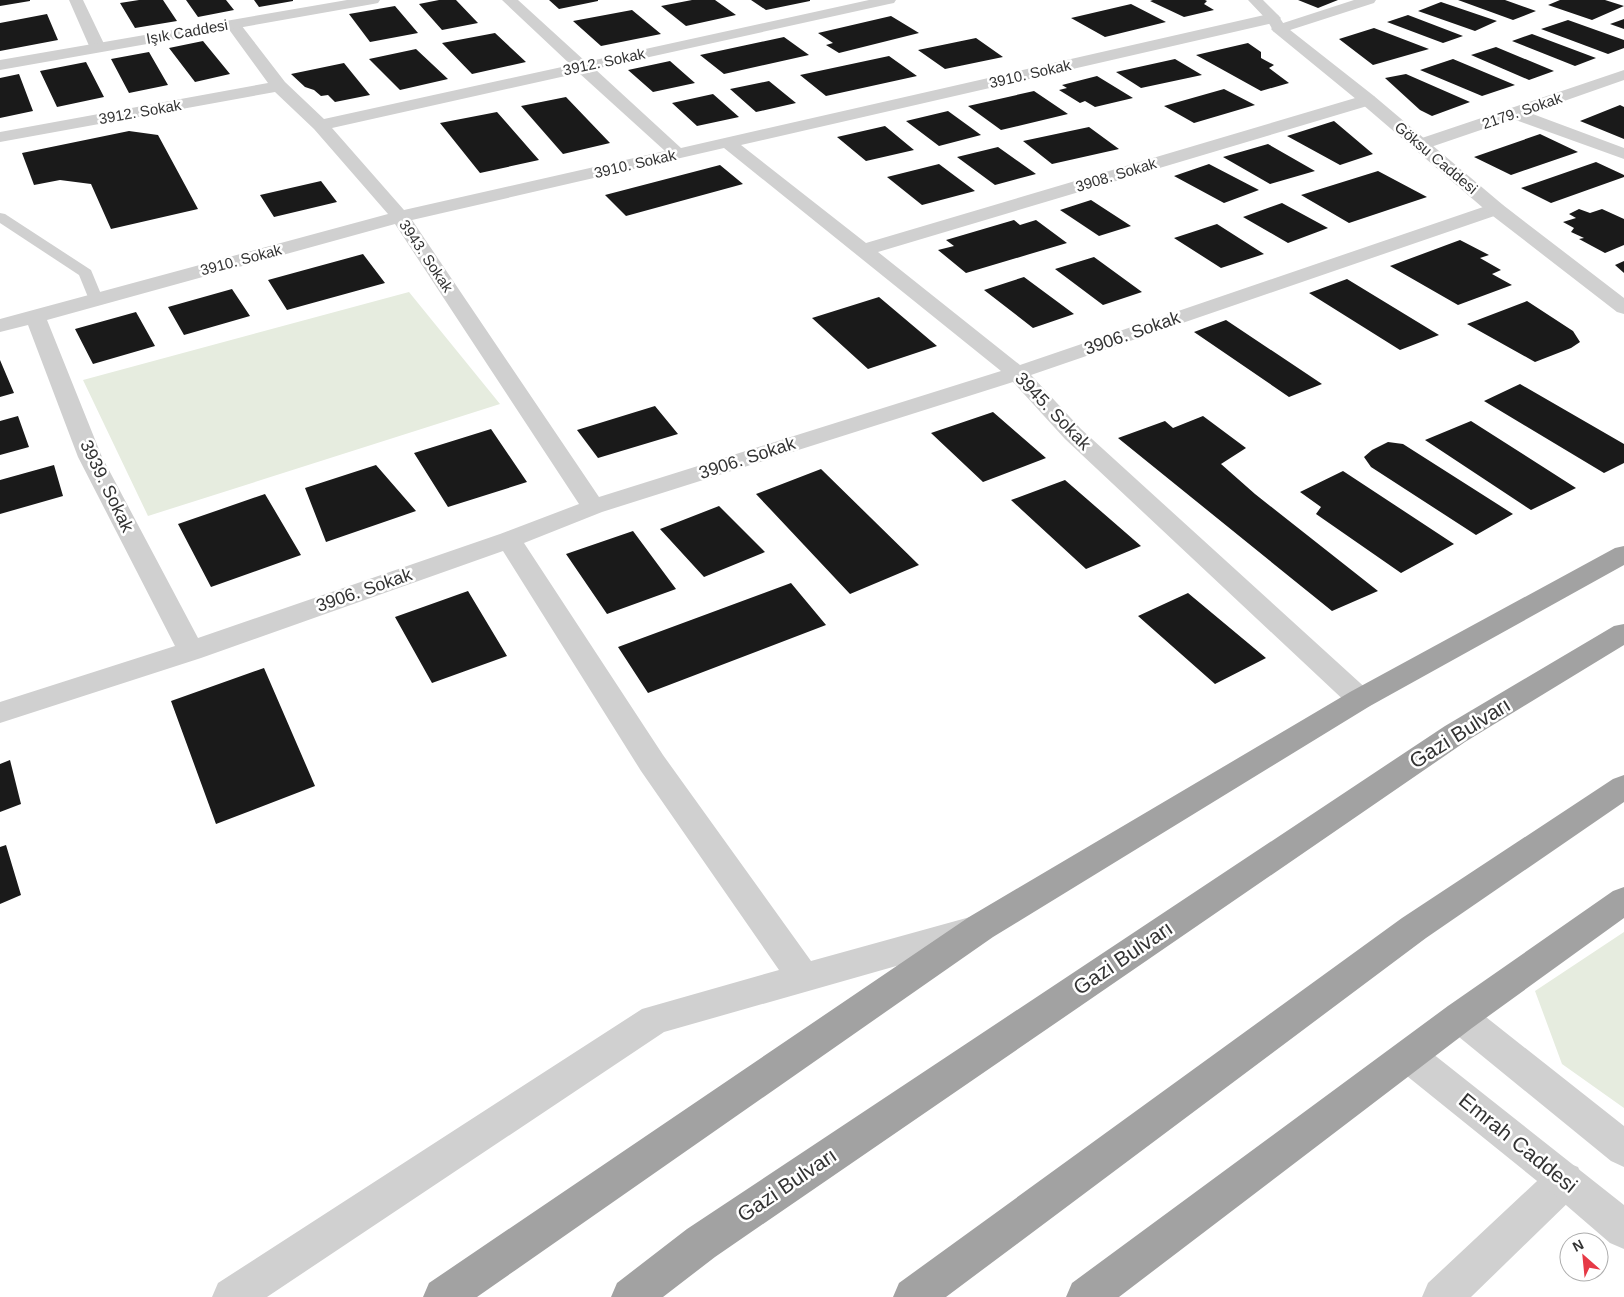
<svg xmlns="http://www.w3.org/2000/svg" width="1624" height="1297" font-family="Helvetica,sans-serif">
  <style>
    .green { fill: #e6ecdf }
    .building { fill: #1a1a1a }
    .lines { fill: none; stroke-linecap: round; stroke-linejoin: round }
    .service { fill: #d0d0d0; fill-rule: evenodd }
    .minor { fill: #d0d0d0; fill-rule: evenodd }
    .tertiary { fill: #d0d0d0; fill-rule: evenodd }
    .trunk { fill: #a2a2a2; fill-rule: evenodd }
    .labels { text-anchor: middle; stroke-width: 5; stroke-linejoin: round; paint-order: stroke }
    .far-street-label { font-size: 15px; fill: #333; stroke: #fff }
    .street-label { font-size: 18px; fill: #333; stroke: #fff }
    .near-street-label { font-size: 21px; fill: #333; stroke: #fff }
  </style>
  <rect width="100%" height="100%" fill="#fff"/>
  <path class="green" d="M409,292L500,404L148,516L83,380Z
    M1624,932V1108L1562,1064L1535,991Z"/>
  <path class="building" d="M0,0H30V1L0,6Z
    M139,0H163L177,21L135,28L120,3Z
    M186,0H226L234,10L198,17Z
    M254,0H293V1L259,7Z
    M439,0H456L478,23L442,30L419,4Z
    M549,0H598V1L559,9Z
    M692,0H715L736,15L686,26L661,6Z
    M751,0H810V1L766,10Z
    M1153,0H1205L1207,1L1204,4L1214,10L1184,17L1150,1Z
    M1298,0H1338L1318,8Z
    M1458,0H1505L1536,11L1513,20Z
    M1560,0H1605L1624,6L1592,20L1548,5Z
    M1441,2L1497,21L1475,31L1418,11Z
    M1131,4L1166,22L1105,37L1071,18Z
    M395,6L418,33L370,42L349,14Z
    M632,10L661,34L601,46L573,21Z
    M47,14L58,40L0,51V23Z
    M1408,15L1463,36L1443,43L1387,22Z
    M891,16L919,33L839,53L826,45L833,43L818,33Z
    M1624,19V29L1610,24Z
    M1568,20L1624,40V48L1608,54L1541,29Z
    M1374,28L1429,49L1373,65L1339,39Z
    M495,33L526,62L472,74L442,43Z
    M1532,34L1596,58L1575,66L1512,41Z
    M784,37L809,55L724,74L700,55Z
    M976,38L1003,57L945,69L918,50Z
    M203,41L230,74L195,82L169,48Z
    M1248,43L1261,52V58L1274,65L1269,68L1289,83L1261,91L1196,55Z
    M1496,47L1554,71L1529,80L1471,55Z
    M416,49L448,79L400,90L369,59Z
    M149,52L168,85L129,93L111,59Z
    M889,56L917,76L826,96L800,75Z
    M1175,59L1202,75L1141,88L1116,72Z
    M1453,59L1515,85L1482,96L1420,70Z
    M670,61L695,83L653,92L628,70Z
    M86,62L104,97L57,107L40,71Z
    M344,63L370,95L335,102L328,95L321,96L314,90L305,87L291,74Z
    M19,74L33,111L0,118V78Z
    M1406,74L1470,102L1432,116L1420,110L1385,78Z
    M1097,76L1133,98L1095,107L1085,101L1080,103L1059,90L1067,88L1062,85Z
    M769,81L796,103L756,112L730,89Z
    M1224,89L1255,105L1194,123L1164,106Z
    M1034,91L1068,114L1001,130L968,106Z
    M713,94L739,117L697,126L672,103Z
    M566,97L610,143L563,154L521,106Z
    M1620,105L1624,107V139L1580,121Z
    M948,111L981,135L939,146L906,121Z
    M497,112L539,160L480,173L440,123Z
    M1334,121L1373,154L1340,165L1287,136Z
    M885,126L914,150L866,161L837,137Z
    M1089,127L1119,149L1052,164L1023,141Z
    M129,131L158,135L198,209L111,229L91,184L60,180L34,185L22,153Z
    M1540,134L1578,152L1511,175L1474,157Z
    M1268,144L1315,171L1270,184L1223,157Z
    M998,147L1036,174L995,185L957,157Z
    M1596,162L1624,175V177L1551,203L1521,188Z
    M939,164L975,191L922,205L887,177Z
    M1209,164L1259,190L1224,203L1174,176Z
    M720,165L743,184L626,216L605,195Z
    M1378,171L1427,197L1349,223L1301,195Z
    M321,181L337,202L274,217L260,195Z
    M1091,200L1131,226L1099,236L1060,210Z
    M1282,203L1328,228L1288,243L1243,217Z
    M1579,209L1590,213L1602,209L1624,219V245L1605,253L1579,239L1584,238L1571,232L1574,228L1563,222L1576,218L1569,214Z
    M1014,220L1020,225L1036,220L1067,243L966,273L938,250L954,246L946,240Z
    M1217,224L1264,254L1221,268L1174,238Z
    M1460,240L1489,255L1480,258L1501,270L1492,274L1512,285L1458,305L1390,266Z
    M363,254L385,283L287,310L268,280Z
    M1094,257L1142,292L1103,305L1055,269Z
    M1624,261V273L1615,265Z
    M1024,277L1074,314L1033,328L984,290Z
    M1347,279L1439,335L1400,350L1309,293Z
    M232,289L250,316L184,335L168,307Z
    M879,297L937,346L868,369L812,318Z
    M1527,301L1573,331L1580,342L1571,348L1535,362L1467,324Z
    M136,312L155,346L93,364L75,329Z
    M1226,320L1322,384L1289,397L1194,332Z
    M0,360L14,393L0,397Z
    M1520,384L1624,444V463L1604,473L1484,401Z
    M655,406L678,434L598,458L577,430Z
    M993,412L1046,458L983,482L931,433Z
    M18,416L29,447L0,455V421Z
    M1203,416L1246,448L1221,464L1255,494L1378,591L1332,611L1118,438L1165,421L1173,428Z
    M1471,421L1576,488L1531,510L1425,440Z
    M491,429L527,482L448,507L414,453Z
    M1388,442L1403,444L1513,514L1476,535L1371,467L1364,457L1372,450Z
    M54,465L63,496L0,514V480Z
    M376,465L416,511L326,542L305,488Z
    M821,469L919,565L850,594L756,494Z
    M1343,471L1454,544L1401,573L1316,514L1321,507L1300,492Z
    M1065,480L1141,546L1086,569L1011,500Z
    M265,494L301,555L211,587L178,524Z
    M719,506L765,552L704,577L660,529Z
    M633,531L676,589L607,614L566,554Z
    M791,583L826,625L648,693L618,647Z
    M468,591L507,656L432,683L395,617Z
    M1188,593L1266,658L1215,684L1138,616Z
    M264,668L315,786L216,824L171,701Z
    M10,760L21,804L0,812V764Z
    M6,845L21,895L0,904V847Z"/>
  <g class="lines">
    <path class="service" d="M0,213L5,214L91,270L103,299L100,302H90L79,275L0,223Z"/>
    <path class="minor" d="M69,0H83L106,48L104,51H92L90,48Z
      M502,0H518L586,62L869,0H896L894,3L889,4L595,69L681,148L1273,13L1278,15L1281,18L1278,21L1273,23L741,145L866,243L1362,96H1374L1376,100L1374,104L878,252L1020,365L1489,205L1496,203L1503,205L1505,209L1503,213L1031,375L1081,429L1370,692L1374,699L1370,706L1360,709L1350,706L1065,439L1013,382L602,512L524,543L663,755L811,961L970,917L982,921L987,931L982,941L970,945L664,1032L267,1297H212L218,1283L642,1009L779,970L641,771L503,551L201,658L0,723V702L175,646L78,457L28,325L0,332V319L388,214L314,129L275,92L0,142V132L268,83L225,24L228,21H238L285,82L324,119L571,65ZM579,73L665,151L404,210L332,128ZM724,148L1001,371L599,497L412,220ZM395,224L579,504L500,534L198,638L102,457L47,320Z
      M1354,0H1376L1374,3L1284,32H1274L1271,29L1274,26Z
      M1624,70V80L1530,113L1624,148V159L1513,119L1425,149L1419,150L1413,149L1410,145L1413,141Z
      M1565,1162L1578,1167L1584,1180L1578,1193L1471,1297H1422L1428,1283L1552,1167Z"/>
    <path class="tertiary" d="M347,0H380L378,3L373,4L0,70V60Z
      M1248,0H1263L1278,15L1285,26L1374,96L1503,205L1624,298V314L1617,312L1489,213L1362,104L1274,32L1267,20Z
      M1460,1002L1472,1006L1624,1126V1167L1611,1161L1448,1028L1443,1017L1448,1006Z
      M1410,1041L1423,1046L1624,1205V1249L1610,1243L1552,1193L1397,1068L1392,1057L1397,1046Z"/>
    <path class="trunk" d="M1624,546V565L1370,706L993,937L477,1297H423L429,1283L969,917L1350,692L1615,548Z
      M1624,624V645L1465,742L715,1257L663,1297H611L617,1283L687,1229L1445,726L1614,626Z
      M1624,775V802L1426,938L946,1297H893L899,1283L1402,918L1613,779Z
      M1624,887V918L1472,1028L1119,1297H1066L1072,1283L1448,1006L1613,891Z"/>
  </g>
  <g class="labels">
    <g class="far-street-label">
      <text transform="translate(187 32) rotate(-10)" y="5">Işık Caddesi</text>
      <text transform="translate(604 62) rotate(-12)" y="5">3912. Sokak</text>
      <text transform="translate(1030 74) rotate(-13)" y="5">3910. Sokak</text>
      <text transform="translate(1522 111) rotate(-19)" y="5">2179. Sokak</text>
      <text transform="translate(140 112) rotate(-10)" y="5">3912. Sokak</text>
      <text transform="translate(1436 158) rotate(40)" y="5">Göksu Caddesi</text>
      <text transform="translate(635 164) rotate(-13)" y="5">3910. Sokak</text>
      <text transform="translate(1116 175) rotate(-17)" y="5">3908. Sokak</text>
      <text transform="translate(426 256) rotate(56)" y="5">3943. Sokak</text>
      <text transform="translate(241 260) rotate(-15)" y="5">3910. Sokak</text>
    </g>
    <g class="street-label">
      <text transform="translate(1132 333) rotate(-19)" y="6">3906. Sokak</text>
      <text transform="translate(1053 411) rotate(46)" y="6">3945. Sokak</text>
      <text transform="translate(747 458) rotate(-18)" y="6">3906. Sokak</text>
      <text transform="translate(107 486) rotate(64)" y="6">3939. Sokak</text>
      <text transform="translate(364 590) rotate(-19)" y="6">3906. Sokak</text>
    </g>
    <g class="near-street-label">
      <text transform="translate(1460 733) rotate(-32)" y="7">Gazi Bulvarı</text>
      <text transform="translate(1123 958) rotate(-34)" y="7">Gazi Bulvarı</text>
      <text transform="translate(1518 1143) rotate(39)" y="7">Emrah Caddesi</text>
      <text transform="translate(787 1185) rotate(-34)" y="7">Gazi Bulvarı</text>
    </g>
  </g>
  <g transform="translate(1584 1257) rotate(333)"><circle r="24" fill="#ffffff" stroke="#adadad"/>
  <path d="M0-4L9 19L0 12L-9 19Z" fill="#e63946"/>
  <text y="-8" font-size="14" font-weight="bold" text-anchor="middle" fill="#333333">N</text>
  </g>
</svg>
